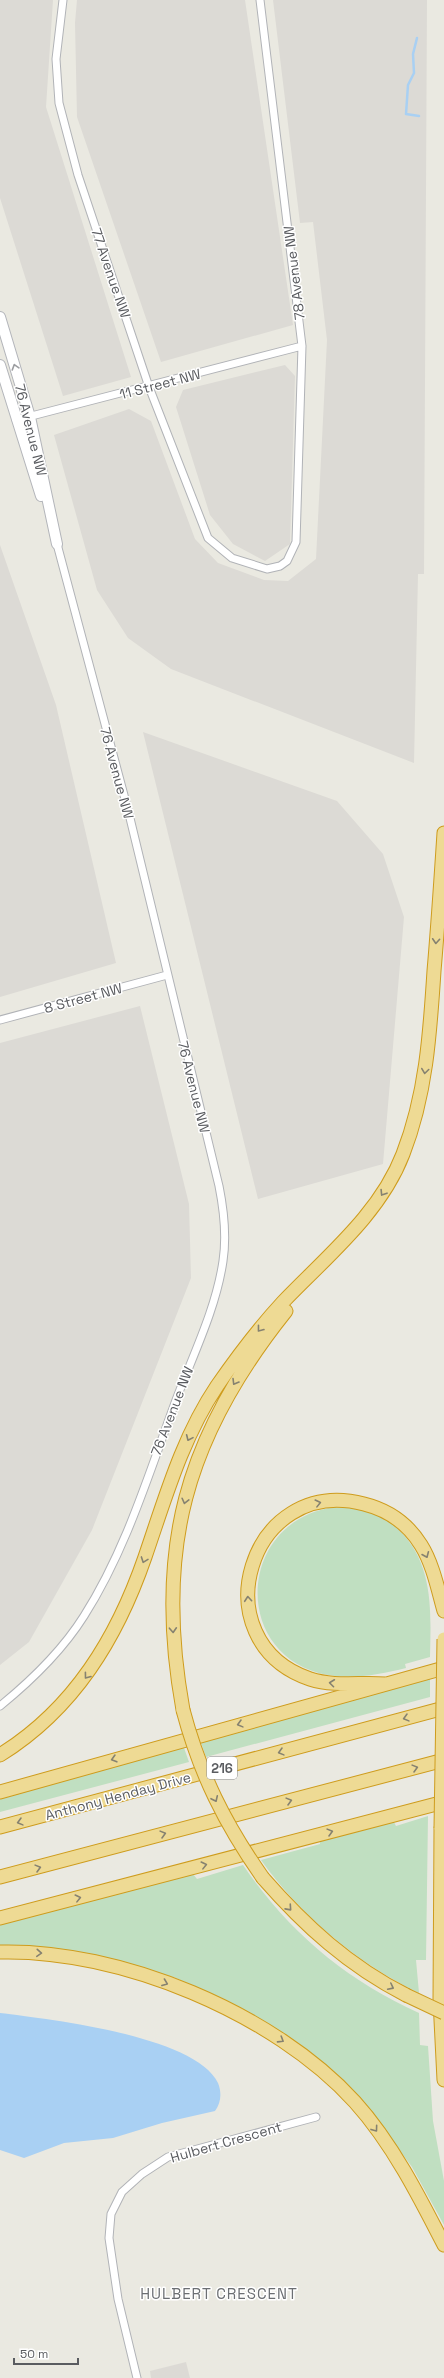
<svg xmlns="http://www.w3.org/2000/svg" width="444" height="2378" font-family="'Space Grotesk',sans-serif">
  <style>
    .industrial { fill: #dcdad5 }
    .green { fill: #c0dfc1 }
    .water { fill: #a9d0f3 }
    .lines { fill: none; stroke-linecap: round; stroke-linejoin: round }
    .stream { stroke: #a9d0f3; stroke-width: 2.5 }
    .street-casing { stroke: #b1b3b7; stroke-width: 9 }
    .secondary-casing { stroke: #b3b5ba; stroke-width: 12 }
    .highway-casing { stroke: #ce9c1d; stroke-width: 15 }
    .street { stroke: #fff; stroke-width: 7 }
    .secondary { stroke: #fff; stroke-width: 10 }
    .highway { stroke: #eeda94; stroke-width: 13 }
    .highway-bridge-casing { stroke: #ce9c1d; stroke-width: 15; stroke-linecap: butt }
    .highway-bridge { stroke: #eeda94; stroke-width: 13 }
    .oneway { stroke: #9c9da0 }
    .oneway2 { stroke: #868270 }
    .labels { text-anchor: middle; stroke-width: 3; stroke-linejoin: round; paint-order: stroke }
    .shield { fill: #fff; stroke: #8c8d90; stroke-width: 1 }
    .shield-label { font-size: 13px; font-weight: bold; fill: #5a5c60 }
    .street-label { font-size: 14px; fill: #5a5c60; stroke: #fff }
    .neighbourhood-label { font-size: 15px; letter-spacing: 1px; fill: #6b6e72; stroke: #fff }
  </style>
  <rect width="100%" height="100%" fill="#eae9e1"/>
  <path class="industrial" d="M0,0H53L46,107L131,377L63,396L0,198Z
    M77,0H245L293,325L161,362L77,117L75,23Z
    M273,0H427L424,574H418L414,763L171,669L128,638L97,590L54,435L129,409L151,421L195,539L218,563L264,580L288,581L316,559L327,340L313,222L300,223Z
    M285,365L295,376L290,544L265,561L233,544L210,515L176,407L183,390Z
    M0,545L56,705L116,963L0,997Z
    M143,732L337,801L383,854L404,917L383,1164L258,1199Z
    M140,1006L189,1204L191,1278L92,1530L29,1642L0,1665V1043Z
    M186,2362L190,2378H151L150,2371Z"/>
  <path class="green" d="M335,1507C344,1508 353,1508 362,1509C376,1512 389,1520 399,1530C434,1564 431,1612 430,1657L405,1664L406,1668C381,1674 354,1680 328,1675C230,1657 236,1520 335,1507Z
    M430,1679V1697L206,1757L200,1740Z
    M183,1745L189,1762L0,1812V1795Z
    M428,1816L426,1960H416L419,1993C357,1963 301,1916 261,1860L320,1844V1838L393,1820L396,1826Z
    M243,1865C289,1932 345,1979 419,2013L420,2045L428,2046L433,2121L444,2181V2225L412,2167L383,2128L231,2004L176,1978L109,1959L0,1947V1925L193,1874L197,1879Z"/>
  <path class="water" d="M0,2013C49,2019 196,2036 218,2083C222,2093 221,2103 215,2111L162,2123L113,2138L64,2143L24,2158L0,2150Z"/>
  <g class="lines">
    <path class="stream" d="M417,38L413,54L414,73L408,85L406,114L419,116"/>
    <defs>
      <path id="street" d="M63,0L56,59L59,103L78,175L149,387L208,538L232,558L267,569L280,566L287,561L296,542L302,346L260,0
        M16,420L302,346
        M0,1020L167,975
        M0,1706C32,1680 62,1651 84,1616C126,1550 149,1473 176,1400C193,1355 216,1309 223,1261C227,1235 224,1211 219,1186L129,814L57,544
        M137,2378L118,2299L109,2238L111,2214L122,2192L142,2174L168,2157L316,2117"/>
      <path id="secondary" d="M0,317L30,417L57,544
        M0,365L41,496"/>
      <path id="highway" d="M385,1684C360,1682 335,1687 310,1679C199,1641 249,1474 364,1504C388,1510 408,1524 421,1545C433,1564 438,1590 444,1611
        M183,1710C154,1551 185,1437 286,1311
        M0,1755C74,1709 117,1638 145,1557C165,1499 182,1438 217,1386C237,1357 259,1328 283,1302C326,1257 380,1214 403,1154C426,1095 430,1034 434,971C438,925 441,879 444,833
        M0,1792L444,1668
        M0,1827L444,1708
        M441,1828L440,2000L444,2080
        M0,1877L444,1760
        M263,1878C305,1926 349,1966 406,1995
        M0,1918L444,1802
        M0,1952C120,1949 274,2013 355,2102C392,2143 419,2196 444,2245"/>
    </defs>
    <use href="#street" class="street-casing"/>
    <use href="#secondary" class="secondary-casing"/>
    <use href="#highway" class="highway-casing"/>
    <use href="#street" class="street"/>
    <use href="#secondary" class="secondary"/>
    <use href="#highway" class="highway"/>
    <defs>
      <path id="highway-bridge" d="M183,1710C200,1774 225,1824 263,1878
        M441,1828L444,1639
        M406,1995L444,2013"/>
    </defs>
    <use href="#highway-bridge" class="highway-bridge-casing"/>
    <use href="#highway-bridge" class="highway-bridge"/>
  </g>
  <defs><path id="oneway-chevron" d="M-2-3.5L2.5 0L-2 3.5" fill="none" stroke-width="1.6" stroke-linecap="round" stroke-linejoin="round"/></defs>
  <use class="oneway" href="#oneway-chevron" transform="translate(15 367) rotate(-107)"/>
  <g class="oneway2">
    <use href="#oneway-chevron" transform="translate(436 941) rotate(94)"/>
    <use href="#oneway-chevron" transform="translate(425 1071) rotate(98)"/>
    <use href="#oneway-chevron" transform="translate(383 1193) rotate(122)"/>
    <use href="#oneway-chevron" transform="translate(260 1329) rotate(128)"/>
    <use href="#oneway-chevron" transform="translate(235 1382) rotate(121)"/>
    <use href="#oneway-chevron" transform="translate(189 1438) rotate(114)"/>
    <use href="#oneway-chevron" transform="translate(185 1501) rotate(104)"/>
    <use href="#oneway-chevron" transform="translate(318 1503) rotate(-14)"/>
    <use href="#oneway-chevron" transform="translate(426 1555) rotate(67)"/>
    <use href="#oneway-chevron" transform="translate(144 1560) rotate(110)"/>
    <use href="#oneway-chevron" transform="translate(248 1599) rotate(-95)"/>
    <use href="#oneway-chevron" transform="translate(173 1630) rotate(87)"/>
    <use href="#oneway-chevron" transform="translate(87 1676) rotate(127)"/>
    <use href="#oneway-chevron" transform="translate(332 1683) rotate(-173)"/>
    <use href="#oneway-chevron" transform="translate(406 1718) rotate(165)"/>
    <use href="#oneway-chevron" transform="translate(240 1724) rotate(165)"/>
    <use href="#oneway-chevron" transform="translate(281 1752) rotate(165)"/>
    <use href="#oneway-chevron" transform="translate(114 1759) rotate(164)"/>
    <use href="#oneway-chevron" transform="translate(415 1768) rotate(-15)"/>
    <use href="#oneway-chevron" transform="translate(215 1799) rotate(65)"/>
    <use href="#oneway-chevron" transform="translate(289 1801) rotate(-15)"/>
    <use href="#oneway-chevron" transform="translate(20 1822) rotate(165)"/>
    <use href="#oneway-chevron" transform="translate(330 1832) rotate(-15)"/>
    <use href="#oneway-chevron" transform="translate(163 1834) rotate(-15)"/>
    <use href="#oneway-chevron" transform="translate(204 1865) rotate(-14)"/>
    <use href="#oneway-chevron" transform="translate(38 1868) rotate(-15)"/>
    <use href="#oneway-chevron" transform="translate(78 1898) rotate(-14)"/>
    <use href="#oneway-chevron" transform="translate(289 1908) rotate(48)"/>
    <use href="#oneway-chevron" transform="translate(39 1953) rotate(4)"/>
    <use href="#oneway-chevron" transform="translate(165 1983) rotate(21)"/>
    <use href="#oneway-chevron" transform="translate(391 1987) rotate(27)"/>
    <use href="#oneway-chevron" transform="translate(281 2040) rotate(32)"/>
    <use href="#oneway-chevron" transform="translate(375 2129) rotate(54)"/>
  </g>
  <g class="labels">
    <rect class="shield" x="207" y="1757" width="30" height="22" rx="3"/>
    <g class="shield-label">
      <text x="222" y="1773">216</text>
    </g>
    <g class="street-label">
      <text transform="translate(111 273) rotate(71)" y="5">77 Avenue NW</text>
      <text transform="translate(294 273) rotate(-97)" y="5">78 Avenue NW</text>
      <text transform="translate(160 384) rotate(-15)" y="5">11 Street NW</text>
      <text transform="translate(31 430) rotate(76)" y="5">76 Avenue NW</text>
      <text transform="translate(117 773) rotate(75)" y="5">76 Avenue NW</text>
      <text transform="translate(83 998) rotate(-15)" y="5">8 Street NW</text>
      <text transform="translate(194 1087) rotate(76)" y="5">76 Avenue NW</text>
      <text transform="translate(172 1411) rotate(-69)" y="5">76 Avenue NW</text>
      <text transform="translate(118 1796) rotate(-15)" y="5">Anthony Henday Drive</text>
      <text transform="translate(226 2142) rotate(-16)" y="5">Hulbert Crescent</text>
    </g>
    <g class="neighbourhood-label">
      <text x="219" y="2299">HULBERT CRESCENT</text>
    </g>
  </g>
  <path d="M14 2358v6h64v-6" fill="none" stroke="#5a5c60" stroke-width="2"/>
  <text x="20" y="2358" font-size="12" fill="#5a5c60" stroke="#ffffff" stroke-width="3" paint-order="stroke">50 m</text>
</svg>
